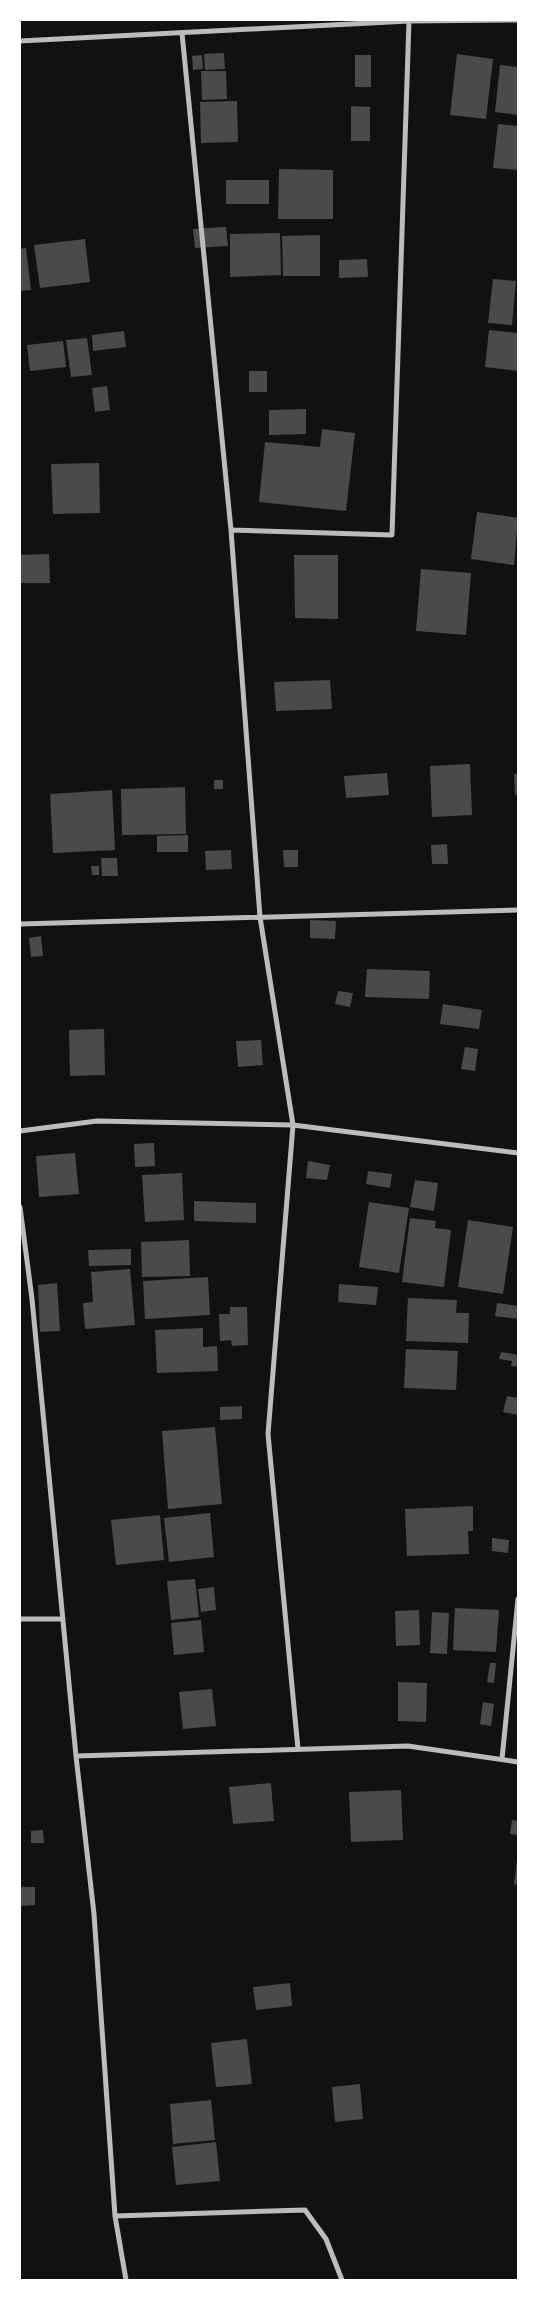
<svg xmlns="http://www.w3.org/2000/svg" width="538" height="2300" font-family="'Nunito Sans',sans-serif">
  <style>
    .building { fill: #4a4a4a }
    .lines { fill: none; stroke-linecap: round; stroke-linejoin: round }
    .minor { stroke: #bcbcbc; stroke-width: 5 }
  </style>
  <rect width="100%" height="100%" fill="#111"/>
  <path class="building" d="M224,53L225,69L205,70L204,54Z
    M457,54L493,59L486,119L450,115Z
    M202,55L203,69L193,70L192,56Z
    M355,55H371V87H355Z
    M500,65L518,67V115L495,112Z
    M201,71H226L227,99L202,100Z
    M237,101L238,142L201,143L200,102Z
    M351,106L370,107V141H351Z
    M498,124L518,126V170L493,168Z
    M279,169L333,170V219H278Z
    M226,180H269V204H226Z
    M226,227L228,246L195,248L193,229Z
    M280,233L281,275L230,277V234Z
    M320,235V276H283L282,236Z
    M85,239L90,282L40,288L34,245Z
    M26,248L31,290L20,291V249Z
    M367,259L368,277L339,278V260Z
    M493,279L516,281L512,325L488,323Z
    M489,330L518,333V371L485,367Z
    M124,331L126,347L93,351L92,335Z
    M87,338L92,375L71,377L66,340Z
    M63,341L66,367L30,371L27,345Z
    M249,371H267V392H249Z
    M107,386L110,410L95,412L92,388Z
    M306,409V434L269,435V410Z
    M322,429L355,433L346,511L259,502L265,442L320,447Z
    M99,463L100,513L53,514L51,464Z
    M477,512L518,518L514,565L471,559Z
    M49,554L50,583H20V555Z
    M294,555H338V619L295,618Z
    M421,569L471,573L466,635L416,631Z
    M330,680L332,709L276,711L274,682Z
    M470,764L472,815L432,817L430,766Z
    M387,773L389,795L346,798L344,776Z
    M514,774H518V795H515Z
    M214,780H223V789H214Z
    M185,787L186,834L122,835L121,789Z
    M112,790L115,850L53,853L50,794Z
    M188,835V852H157V836Z
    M447,844L448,864H432L431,845Z
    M231,850L232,869L206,870L205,851Z
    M283,850H298V867H284Z
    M101,858H117L118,876H102Z
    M91,866H99V875H92Z
    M310,920L336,921L335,939L310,938Z
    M41,936L43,956L31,957L29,938Z
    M367,969L430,971L429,999L365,997Z
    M338,991L353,993L350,1007L335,1004Z
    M443,1004L482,1010L479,1029L440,1024Z
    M104,1029L105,1075L70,1076L69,1030Z
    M261,1040L263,1065L238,1067L236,1041Z
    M465,1047L478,1049L475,1071L461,1069Z
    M154,1143L155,1166L135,1167L134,1144Z
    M75,1153L79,1194L39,1197L36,1156Z
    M308,1161L330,1165L327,1180L306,1178Z
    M368,1171L392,1174L390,1188L366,1184Z
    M182,1173L184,1220L145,1222L142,1175Z
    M415,1180L438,1183L434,1211L410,1207Z
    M194,1201L256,1203V1223L194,1221Z
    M369,1202L409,1208L399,1273L359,1267Z
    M410,1218L436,1221L435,1228L451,1230L444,1287L402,1282Z
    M468,1220L513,1227L503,1294L458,1287Z
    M189,1240L190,1276L142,1277L141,1242Z
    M131,1249V1265L89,1266L88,1250Z
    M130,1269L135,1325L85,1329L83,1303L93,1302L91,1272Z
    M208,1277L210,1315L145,1319L143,1281Z
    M57,1283L60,1331L40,1332L38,1285Z
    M339,1284L378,1287L376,1305L338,1302Z
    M408,1298L457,1300L456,1313H469L468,1343L406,1341Z
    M497,1303L518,1306V1319L495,1316Z
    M230,1307H247L248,1345L232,1346L231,1340L220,1341L219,1314H230Z
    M203,1328V1347L217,1346L218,1371L157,1373L155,1330Z
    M406,1349L458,1351L456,1390L404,1388Z
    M501,1352L518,1355V1367L511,1366L512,1361L499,1359Z
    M507,1396L518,1398V1415L503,1412Z
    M242,1406V1419L220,1420V1407Z
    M215,1427L222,1504L168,1509L162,1431Z
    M473,1506V1531H468L469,1554L407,1556L405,1509Z
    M210,1513L214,1557L169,1562L164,1518Z
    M160,1515L164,1560L116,1565L111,1520Z
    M492,1538L509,1540L508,1553L492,1551Z
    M195,1579L199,1617L171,1620L167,1581Z
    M214,1587L216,1610L201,1612L198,1589Z
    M455,1608L499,1610L496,1652L453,1650Z
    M419,1610L420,1645L396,1646L395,1611Z
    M432,1612L449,1613L447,1654L430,1653Z
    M201,1620L204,1652L174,1655L171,1623Z
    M490,1663H496L494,1683L487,1682Z
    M398,1682L427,1683L426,1722L398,1721Z
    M212,1689L216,1726L183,1729L179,1692Z
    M483,1702L494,1704L491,1726L480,1724Z
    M271,1783L274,1821L233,1824L229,1787Z
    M401,1790L403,1840L351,1842L349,1792Z
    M512,1820L518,1821V1835L510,1834Z
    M43,1830L44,1843H31V1831Z
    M517,1860H518V1885L514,1884Z
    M20,1887H35V1905L20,1906Z
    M290,1983L292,2006L256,2010L253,1987Z
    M247,2039L252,2084L216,2087L211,2043Z
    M360,2084L363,2119L335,2122L332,2087Z
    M211,2100L215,2140L173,2144L170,2104Z
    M216,2142L220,2181L176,2185L172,2147Z"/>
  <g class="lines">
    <path class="minor" d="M182,33L231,530L260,917L293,1125L268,1434L298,1749
      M20,41L409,21L518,20
      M231,530L392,535L409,21
      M20,924L518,910
      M20,1131L97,1121L293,1125L518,1153
      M20,1207L32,1299L76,1756L94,1914L115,2216L126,2280
      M20,1619H63
      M76,1756L408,1746L518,1762
      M502,1759L518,1599
      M115,2216L305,2210L326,2239L342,2280"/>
  </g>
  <rect width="538" height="2300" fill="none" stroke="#ffffff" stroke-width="42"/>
</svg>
